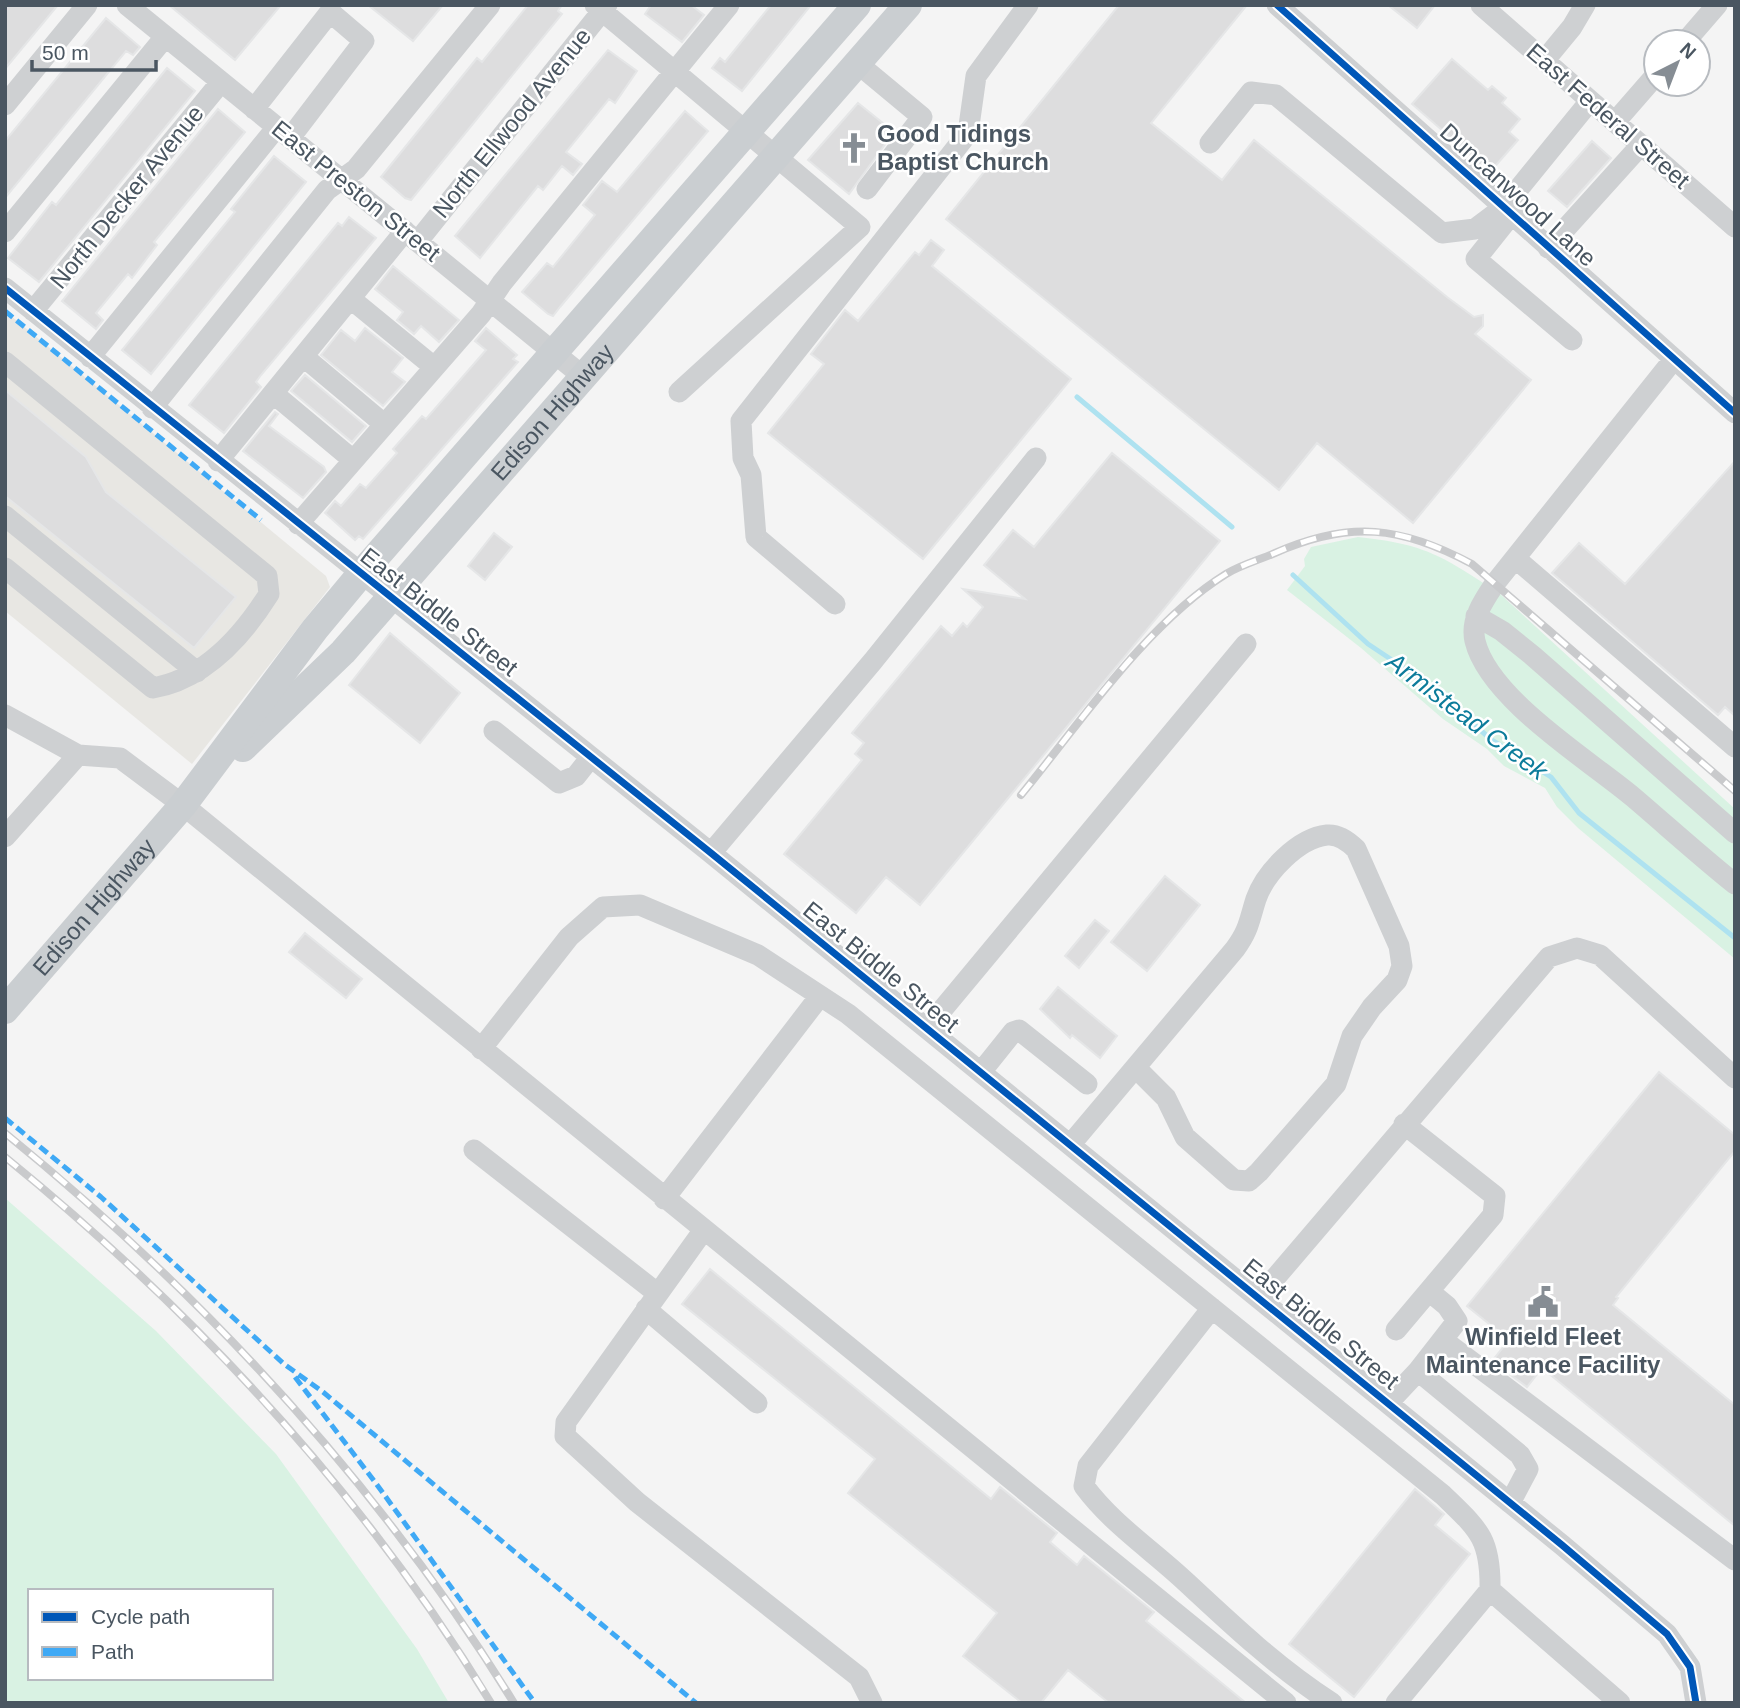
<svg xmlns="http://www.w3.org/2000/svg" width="1740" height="1708" font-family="Arial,sans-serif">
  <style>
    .commercial { fill: #e8e7e3 }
    .green { fill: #d9f2e3; fill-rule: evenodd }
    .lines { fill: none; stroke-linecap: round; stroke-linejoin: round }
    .stream { stroke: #aee2f0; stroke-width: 5 }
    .building { fill: #ddddde; stroke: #e5e6e7; stroke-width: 2 }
    .minor { stroke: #ced0d2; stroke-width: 21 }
    .major { stroke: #caced1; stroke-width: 28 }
    .rail-casing { stroke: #c9cacc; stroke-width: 8 }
    .rail { stroke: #fff; stroke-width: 5; stroke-dasharray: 16; stroke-linecap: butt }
    .quiet { stroke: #3fa9f5; stroke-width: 5; stroke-dasharray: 10 5; stroke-linecap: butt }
    .cycleway-casing { stroke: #fff; stroke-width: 11 }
    .cycleway { stroke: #0057b8; stroke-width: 7 }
    .labels { text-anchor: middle; stroke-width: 5; stroke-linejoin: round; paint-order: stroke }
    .street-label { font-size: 24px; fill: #4a5661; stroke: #fff }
    .poi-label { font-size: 24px; font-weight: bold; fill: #4a5661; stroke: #fff; text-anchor: start }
    .water-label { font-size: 26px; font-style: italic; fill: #0c7c9b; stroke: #fff }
  </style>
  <rect width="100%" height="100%" fill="#f4f4f4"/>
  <path class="commercial" d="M5,311L326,576L330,587L192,764L5,611Z"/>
  <path class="green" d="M1358,537C1427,544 1443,557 1499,593L1735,809V959L1578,828L1557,807L1545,788L1504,766L1487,749L1443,719L1361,648L1287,590L1305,566L1304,559L1311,547Z
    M5,1198L156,1331L276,1454L417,1649L449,1703H5ZM30,1591H271V1678H30Z"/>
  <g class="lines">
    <path class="stream" d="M1077,397L1232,527
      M1293,575L1368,644L1416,676L1492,740L1551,777L1579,813L1735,938"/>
  </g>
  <path class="building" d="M5,5H58L5,69Z
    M169,5H281L235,60Z
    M368,5H443L413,41Z
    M528,5H562L558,11L562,14L411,200L405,198L381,177L477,58L482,62Z
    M651,5H691L704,15L682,42L645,14Z
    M771,5H811L742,91L712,68L720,58L725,62Z
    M1119,5H1247L1151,123L1222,180L1254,140L1447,297L1474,317L1483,315V326L1475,334L1531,380L1413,523L1317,443L1279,490L946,219Z
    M1388,5H1435L1417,28Z
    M106,18L140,47L133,55L126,51L5,198V141Z
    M608,50L637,71L615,103L609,99L566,152L582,164L573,175L562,166L543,190L538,186L480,258L455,236Z
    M1452,59L1488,90L1492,86L1506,98L1502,103L1520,119L1509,132L1518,140L1490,172L1412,104Z
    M167,68L195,91L39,282L8,258L52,202L56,205Z
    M858,103L894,132L849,194L808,160Z
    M218,109L245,132L154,242L157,245L132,278L128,274L96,313L103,320L96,329L62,301Z
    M685,111L708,131L560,307L553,316L548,314L522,292L547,263L553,267L595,215L583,205L602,181L617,192Z
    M1592,141L1611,158L1567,207L1548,191Z
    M274,156L306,182L151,374L122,350L235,212L231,209Z
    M349,217L376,238L261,375L256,382L261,387L224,433L189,405L338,223L342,226Z
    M931,240L944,250L932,266L1071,379L923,559L768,433L824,364L811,354L845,310L858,321L915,252L919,255Z
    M393,266L459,320L439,342L421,326L414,334L397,320L403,312L375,289Z
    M365,328L403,358L392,372L405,382L383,406L321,355L341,330L355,341Z
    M486,328L517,355L513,359L518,362L363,539L359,536L355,540L325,513L335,501L341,506L360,484L366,488L397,453L393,449L422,416L426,419L486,350L475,341Z
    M305,375L366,426L352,442L291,391Z
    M5,390L86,457L106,492L236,597L194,648L5,496Z
    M275,412L278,414L269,426L324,467L326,472L303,498L243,451Z
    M1112,453L1220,541L920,905L886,877L856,913L784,854L862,760L855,754L864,743L852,733L941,626L952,636L963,623L967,627L983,607L963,589L1025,599L984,565L1013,530L1034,547Z
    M1735,461V716L1725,707L1718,715L1552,573L1579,543L1625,584Z
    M494,533L512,547L485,580L468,566Z
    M390,633L460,693L420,743L349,685Z
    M1165,876L1200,905L1147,971L1111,942Z
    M1095,920L1109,931L1079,968L1065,956Z
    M305,933L362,979L346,998L289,952Z
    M1058,987L1117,1036L1100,1058L1072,1035L1070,1038L1040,1009Z
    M1659,1072L1735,1135V1151L1616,1297L1618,1298L1613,1305L1735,1405V1526L1542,1368L1527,1387L1492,1361L1509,1340L1467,1306Z
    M710,1269L991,1499L1000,1487L1057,1533L1050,1542L1077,1565L1084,1556L1154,1612L1146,1621L1246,1703H1109L1068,1670L1041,1703H1022L963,1656L997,1613L848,1493L875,1459L682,1304Z
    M1415,1489L1444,1514L1435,1525L1470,1554L1354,1697L1289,1644Z"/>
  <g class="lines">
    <path class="minor" d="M127,5L585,378
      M595,5L860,227L679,392
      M1277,5L1735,413
      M1481,5L1735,227
      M1685,42L1717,5
      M1544,61L1572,27L1585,5
      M857,63L922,117L867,189
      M5,105L87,5
      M254,109L330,12L364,41L290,138
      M1615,122L1656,75
      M1210,143L1251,92L1276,95L1442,233L1475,229L1503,208L1590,101
      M1511,215L1476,259L1572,340
      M5,232L165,37
      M418,241L607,5
      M1548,248L1641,145
      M5,288L711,853L1562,1545L1667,1634L1690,1667L1696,1703
      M351,299L434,367
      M33,311L221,82
      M90,357L277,127
      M304,357L384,424
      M1674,359L1496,582C1484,600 1470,619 1475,641C1489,699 1589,760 1633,797C1667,826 1700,856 1735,884
      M5,362L267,576L269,594C242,637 204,679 153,688L5,568
      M274,394L353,460
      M152,408L327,190L356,169L490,5
      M218,461L405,231
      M5,516L197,672
      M298,524L481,314L502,283L729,5
      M1515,558L1735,747
      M835,604L756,537L751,475L743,458L741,421L968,133L976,76L1028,5
      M1476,616L1502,631L1533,656L1735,833
      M5,715L78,755L120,758L183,805L1286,1703
      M494,731L559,783L576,776L591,757
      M5,837L78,755
      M711,853L873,661L1036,458
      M927,1028L1246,644
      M481,1049L569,937L603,907L640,905L758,955L848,1014L1443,1495C1478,1529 1491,1538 1490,1590
      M981,1072L1013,1032L1019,1030L1087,1084
      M1070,1145L1235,949C1249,930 1249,921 1256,899C1265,873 1298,838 1327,835C1338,834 1349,842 1356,849L1399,946L1402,966L1397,980L1372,1007L1352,1036L1336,1084L1259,1172L1249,1181L1234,1180L1185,1137L1166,1098L1136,1068
      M474,1150L657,1293
      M664,1199L820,996
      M703,1231L566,1422L565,1436L637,1502L859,1677L872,1703
      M1258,1298L1549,957L1577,948L1600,955L1735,1078
      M1212,1308L1088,1466L1084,1486C1112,1524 1152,1550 1186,1582C1232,1625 1279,1669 1332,1703
      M646,1309L757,1403
      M1396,1330L1493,1215L1495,1196L1404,1124
      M1444,1341L1735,1560
      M1418,1371L1457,1321L1447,1306L1430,1292
      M1388,1403L1418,1371L1520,1455L1528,1469L1510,1503
      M1396,1703L1490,1590L1620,1703"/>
    <g class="major">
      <path id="s1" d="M243,748L343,652L908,5"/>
      <path id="s2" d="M5,1010L183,805L315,629L360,575L857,5"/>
    </g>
    <defs>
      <path id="rail" d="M1021,795C1080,723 1147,623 1226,574C1241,565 1259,560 1275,553C1350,520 1401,526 1472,564L1735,791
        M5,1133C204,1295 379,1484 514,1703
        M5,1157C194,1311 364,1494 491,1703"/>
    </defs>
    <use href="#rail" class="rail-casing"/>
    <use href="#rail" class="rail"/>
    <path class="quiet" d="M5,311L261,520
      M5,1118L101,1197L284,1364L323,1392L696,1703
      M295,1377L375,1482L535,1703"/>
    <defs>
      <path id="cycleway" d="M1277,5L1735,413
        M5,288L711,853L1562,1545L1667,1634L1690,1667L1696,1703"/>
    </defs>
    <use href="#cycleway" class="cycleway-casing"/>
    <use href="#cycleway" class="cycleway"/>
  </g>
  <defs>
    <symbol id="church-bare" viewBox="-9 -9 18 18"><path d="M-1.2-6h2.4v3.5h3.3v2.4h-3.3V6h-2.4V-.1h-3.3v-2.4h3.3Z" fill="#868d94" stroke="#fff" stroke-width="2.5" paint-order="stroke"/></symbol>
    <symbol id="civic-bare" viewBox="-9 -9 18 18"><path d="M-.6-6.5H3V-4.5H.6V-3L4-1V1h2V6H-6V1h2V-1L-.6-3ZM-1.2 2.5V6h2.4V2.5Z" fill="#868d94" stroke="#fff" stroke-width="2.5" paint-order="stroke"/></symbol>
  </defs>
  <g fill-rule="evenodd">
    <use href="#church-bare" x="832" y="126" width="44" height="44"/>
    <use href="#civic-bare" x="1521" y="1280" width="44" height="44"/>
  </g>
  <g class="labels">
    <g class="street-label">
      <text transform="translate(1608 116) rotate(41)" y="8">East Federal Street</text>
      <text transform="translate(512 123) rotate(-51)" y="8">North Ellwood Avenue</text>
      <text transform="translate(356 191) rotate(39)" y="8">East Preston Street</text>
      <text transform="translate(1518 195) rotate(42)" y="8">Duncanwood Lane</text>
      <text transform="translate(127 197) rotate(-51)" y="8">North Decker Avenue</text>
      <text dy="8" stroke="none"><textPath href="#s1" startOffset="457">Edison Highway</textPath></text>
      <text transform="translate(439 612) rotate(38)" y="8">East Biddle Street</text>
      <text dy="8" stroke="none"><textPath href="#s2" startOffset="136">Edison Highway</textPath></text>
      <text transform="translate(881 967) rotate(39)" y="8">East Biddle Street</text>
      <text transform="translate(1321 1324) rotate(39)" y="8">East Biddle Street</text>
    </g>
    <g class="poi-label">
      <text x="877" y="142">Good Tidings<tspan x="877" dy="28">Baptist Church</tspan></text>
      <text x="1543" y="1345" text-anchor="middle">Winfield Fleet<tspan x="1543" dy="28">Maintenance Facility</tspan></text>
    </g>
    <g class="water-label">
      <text transform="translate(1467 716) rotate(37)" y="9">Armistead Creek</text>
    </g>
  </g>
  <rect width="1740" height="1708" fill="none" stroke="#4a5661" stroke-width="14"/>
  <rect x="28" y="1589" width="245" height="91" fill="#ffffff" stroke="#b7bbc0" stroke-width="2"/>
  <rect x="42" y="1612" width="35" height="10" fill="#0057b8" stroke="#b7bbc0" stroke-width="2"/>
  <text x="91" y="1624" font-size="21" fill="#4a5661">Cycle path</text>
  <rect x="42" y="1647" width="35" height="10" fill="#3fa9f5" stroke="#b7bbc0" stroke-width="2"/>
  <text x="91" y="1659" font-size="21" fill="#4a5661">Path</text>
  <g transform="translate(1677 63) rotate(42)"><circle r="33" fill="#ffffff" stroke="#b7bbc0" stroke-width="2"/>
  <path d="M0-5L12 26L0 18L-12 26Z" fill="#868d94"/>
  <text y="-10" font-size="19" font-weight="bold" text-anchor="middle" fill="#4a5661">N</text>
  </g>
  <path d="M32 60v10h124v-10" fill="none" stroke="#4a5661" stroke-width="3.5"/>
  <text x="42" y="60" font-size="21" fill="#4a5661" stroke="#ffffff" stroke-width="5" paint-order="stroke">50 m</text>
</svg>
